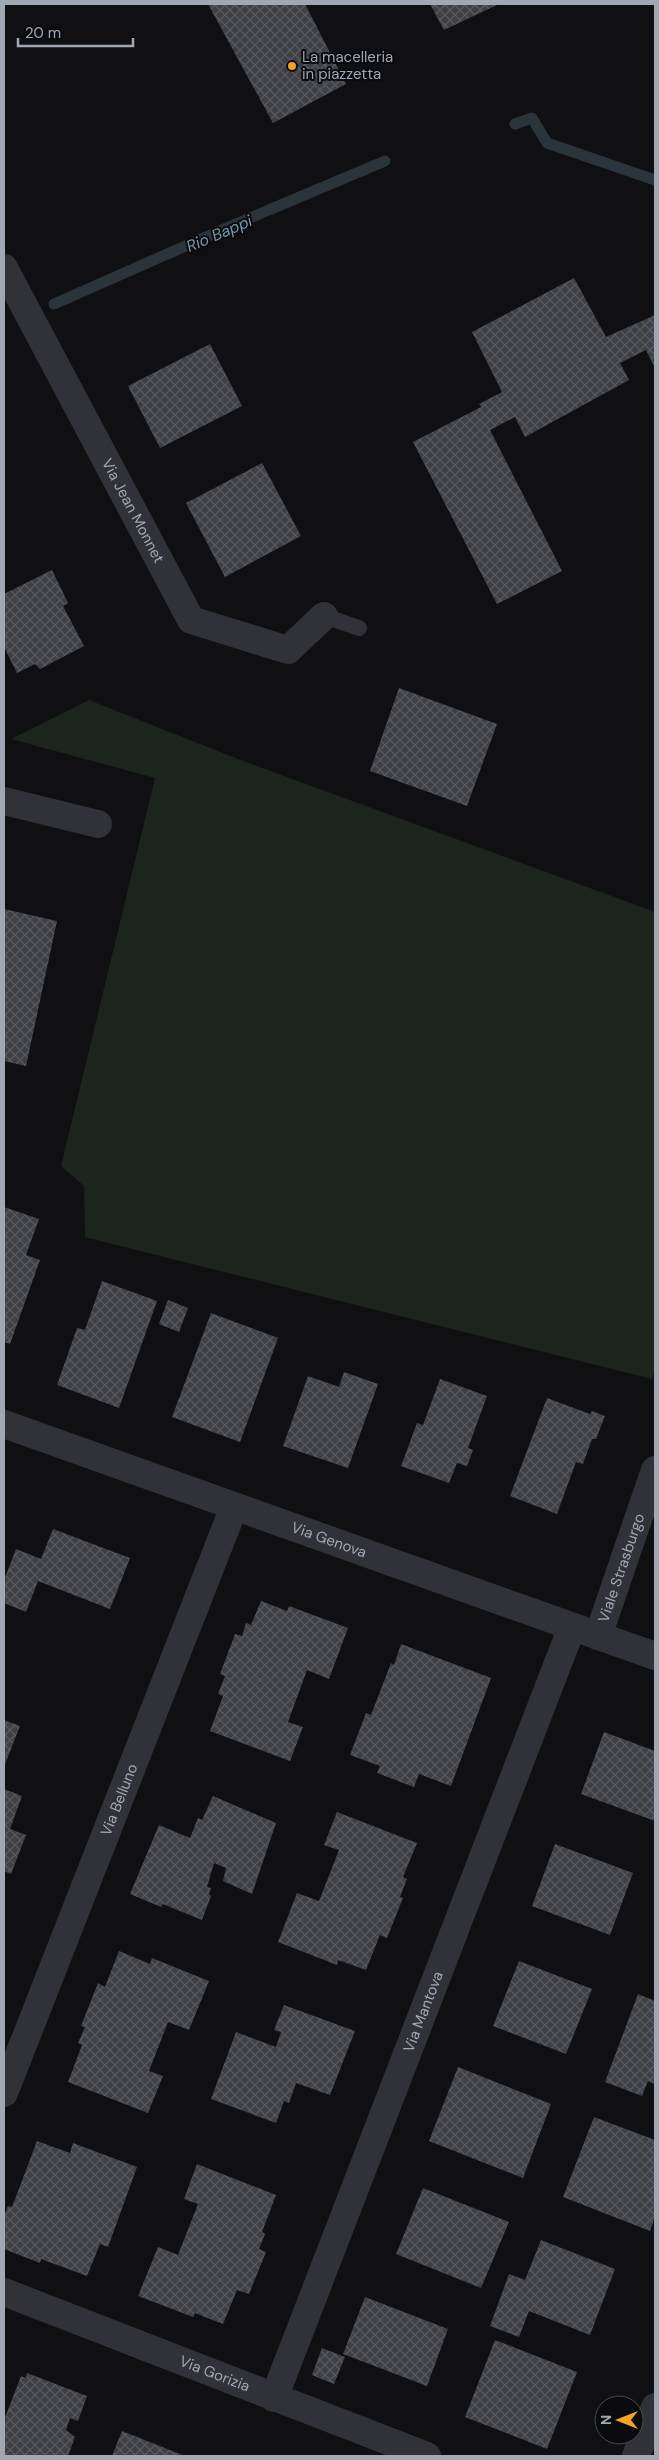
<svg xmlns="http://www.w3.org/2000/svg" width="659" height="2460" font-family="'DM Sans',sans-serif">
  <style>
    .green { fill: #1d241d }
    .lines { fill: none; stroke-linecap: round; stroke-linejoin: round }
    .stream { stroke: #2a343a; stroke-width: 11 }
    .building { fill: url(#building-cross-hatch) }
    .lane { stroke: #313237; stroke-width: 16 }
    .street { stroke: #313237; stroke-width: 28 }
    .poi-dot { fill: #f2a328; stroke: #0b0b0d; stroke-width: 2 }
    .labels { text-anchor: middle; stroke-width: 4; stroke-linejoin: round; paint-order: stroke }
    .poi-label { font-size: 15px; fill: #a1a8b3; stroke: #0b0b0d; text-anchor: start }
    .street-label { font-size: 15px; fill: #a1a8b3; stroke: #0b0b0d }
    .water-label { font-size: 16px; font-style: italic; fill: #7798af; stroke: #0b0b0d }
  </style>
  <defs>
    <pattern id="building-cross-hatch" width="8" height="8" patternUnits="userSpaceOnUse" patternTransform="scale(1.25)"><rect width="8" height="8" fill="#3f4045"/><path d="M0 0l8 8M0 8l8-8" fill="none" stroke="#58595d"/></pattern>
  </defs>
  <rect width="100%" height="100%" fill="#101012"/>
  <path class="green" d="M89,700L243,761L655,912V1368L652,1379L85,1237L84,1186L61,1166L155,778L11,739Z"/>
  <g class="lines">
    <path class="stream" d="M515,124L532,118L547,143L655,180
      M54,304L224,229L385,161"/>
  </g>
  <path class="building" d="M208,4H305L346,84L273,123Z
    M430,4H499L444,30Z
    M574,278L606,337L655,315V368L646,350L620,363L629,380L525,437L515,417L490,430L562,571L497,604L413,442L481,407L479,404L502,392L472,332Z
    M210,344L242,406L160,448L128,386Z
    M262,463L301,536L225,577L186,503Z
    M52,570L68,603L63,606L84,646L40,669L35,664L17,673L4,647V594Z
    M399,688L497,724L467,806L370,771Z
    M4,909L57,921L26,1066L4,1061Z
    M4,1207L39,1219L26,1255L40,1260L10,1344L4,1342Z
    M102,1281L157,1301L119,1408L57,1385L77,1328L85,1330Z
    M168,1300L188,1308L179,1332L159,1324Z
    M211,1313L278,1338L240,1442L172,1417Z
    M344,1372L378,1384L348,1468L283,1446L308,1376L339,1387Z
    M440,1379L487,1396L468,1448L473,1450L467,1466L457,1463L449,1483L401,1466L417,1423L423,1425Z
    M547,1398L590,1414L592,1411L605,1416L596,1439H592L583,1464L576,1462L557,1514L510,1496Z
    M53,1529L130,1558L110,1609L38,1581L26,1612L4,1603V1580L16,1549L41,1559Z
    M261,1601L287,1611L289,1606L348,1628L329,1679L307,1670L288,1722L303,1727L290,1761L210,1731L223,1696L218,1694L225,1676L220,1674L235,1634L242,1636L246,1623L251,1625Z
    M401,1644L491,1678L451,1786L419,1774L414,1787L377,1773L380,1766L350,1755L366,1713L371,1715L391,1663L394,1665Z
    M4,1720L20,1726L4,1767Z
    M604,1732L655,1751V1821L581,1794Z
    M4,1789L22,1796L10,1829L26,1835L11,1874L4,1871Z
    M213,1796L276,1823L252,1894L223,1881L226,1868L214,1863L207,1887L211,1888L209,1894L211,1896L202,1920L163,1904L161,1907L130,1894L159,1825L190,1838L198,1818L202,1820Z
    M337,1812L417,1843L403,1877L407,1879L400,1897L403,1898L387,1938L380,1935L366,1970L338,1960L337,1965L278,1942L297,1893L319,1901L339,1850L324,1845Z
    M555,1844L633,1873L610,1935L532,1906Z
    M119,1951L150,1964L152,1958L209,1981L189,2030L168,2022L149,2071L163,2076L148,2113L68,2082L82,2045L78,2043L85,2027L81,2026L98,1983L105,1987Z
    M519,1961L592,1989L566,2054L493,2026Z
    M638,1994L655,2001V2084L648,2081L642,2096L605,2082Z
    M284,2005L355,2031L330,2095L296,2083L289,2103L284,2101L276,2123L211,2099L236,2032L276,2047L281,2032L274,2030Z
    M458,2067L551,2104L523,2178L429,2141Z
    M594,2117L655,2140V2216L650,2231L563,2197Z
    M37,2141L70,2153L73,2143L137,2167L108,2247L100,2244L87,2276L41,2259L40,2263L4,2249V2216L8,2206L12,2207Z
    M197,2164L276,2195L262,2232L265,2234L259,2249L266,2252L249,2294L237,2290L223,2324L195,2313L193,2317L138,2296L158,2247L178,2255L198,2204L184,2199Z
    M423,2188L509,2222L481,2288L396,2254Z
    M541,2240L615,2269L590,2335L529,2311L519,2337L490,2326L509,2274L525,2280Z
    M365,2297L448,2329L427,2386L343,2354Z
    M495,2340L577,2372L547,2449L465,2417Z
    M322,2348L345,2357L334,2384L312,2375Z
    M27,2373L87,2396L78,2421L70,2418L66,2430L75,2437L68,2456H4V2420L21,2376L26,2378Z
    M122,2431L185,2456H112Z"/>
  <g class="lines">
    <path class="lane" d="M324,616L359,628"/>
    <g class="street">
      <path id="s1" d="M4,268L191,620L288,650L324,616"/>
      <path d="M4,801L98,824"/>
      <path id="s2" d="M4,1424L655,1656"/>
      <path id="s3" d="M598,1636L655,1470"/>
      <path id="s4" d="M4,2093L234,1507"/>
      <path id="s5" d="M4,2292L427,2456"/>
      <path id="s6" d="M274,2398L572,1627"/>
      <path d="M636,2456L655,2407"/>
    </g>
  </g>
  <circle class="poi-dot" cx="292" cy="66" r="5"/>
  <g class="labels">
    <g class="poi-label">
      <text x="302" y="62">La macelleria<tspan x="302" dy="17">in piazzetta</tspan></text>
    </g>
    <g class="street-label">
      <text dy="5" stroke="none"><textPath href="#s1" startOffset="275">Via Jean Monnet</textPath></text>
      <text dy="5" stroke="none"><textPath href="#s2" startOffset="345">Via Genova</textPath></text>
      <text dy="5" stroke="none"><textPath href="#s3" startOffset="72">Viale Strasburgo</textPath></text>
      <text dy="5" stroke="none"><textPath href="#s4" startOffset="315">Via Belluno</textPath></text>
      <text dy="5" stroke="none"><textPath href="#s6" startOffset="414">Via Mantova</textPath></text>
      <text dy="5" stroke="none"><textPath href="#s5" startOffset="226">Via Gorizia</textPath></text>
    </g>
    <g class="water-label">
      <text transform="translate(219 233) rotate(-23)" y="6">Rio Bappi</text>
    </g>
  </g>
  <rect width="659" height="2460" fill="none" stroke="#a1a8b3" stroke-width="10"/>
  <g transform="translate(619 2420) rotate(270)"><circle r="24" fill="#0b0b0d" stroke="#474a4f"/>
  <path d="M0-4L9 19L0 12L-9 19Z" fill="#f2a328"/>
  <text y="-8" font-size="14" font-weight="bold" text-anchor="middle" fill="#a1a8b3">N</text>
  </g>
  <path d="M18 38v8h115v-8" fill="none" stroke="#a1a8b3" stroke-width="2.5"/>
  <text x="25" y="38" font-size="15" fill="#a1a8b3" stroke="#0b0b0d" stroke-width="4" paint-order="stroke">20 m</text>
</svg>
